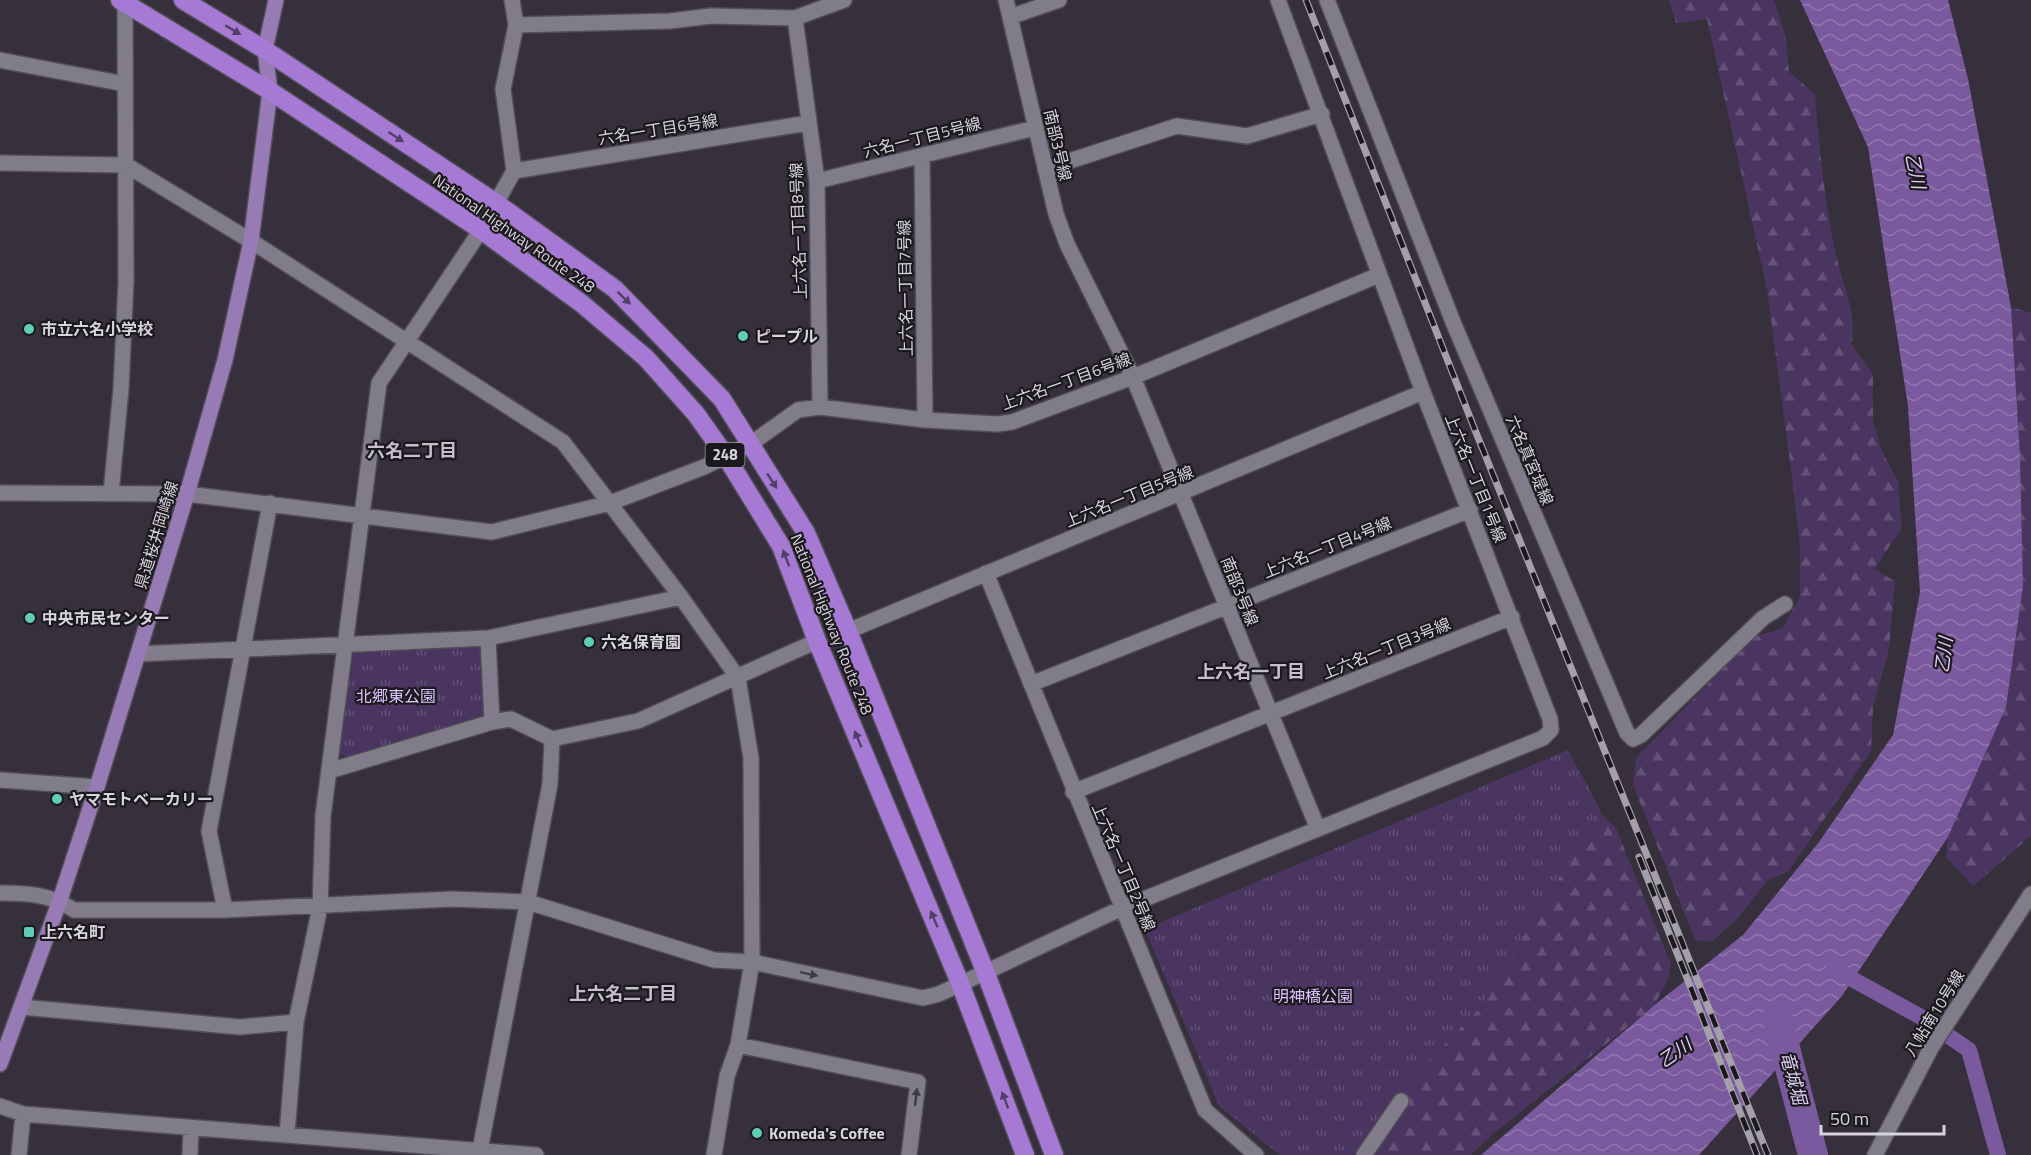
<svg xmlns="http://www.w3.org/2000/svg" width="2031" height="1155" font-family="'Titillium Web','Noto Sans JP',sans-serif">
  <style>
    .forest { fill: url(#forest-firs) }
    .park { fill: url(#park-tufts) }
    .water { fill: url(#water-waves) }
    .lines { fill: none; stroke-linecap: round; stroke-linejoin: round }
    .canal { stroke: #7a599e; stroke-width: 16 }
    .river { stroke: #7a599e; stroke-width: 30 }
    .minor-casing { stroke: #504d56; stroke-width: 18 }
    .major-casing { stroke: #504d56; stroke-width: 18 }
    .highway-casing { stroke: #504d56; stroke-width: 21 }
    .minor { stroke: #817c89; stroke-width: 15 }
    .major { stroke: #977ab6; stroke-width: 15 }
    .highway { stroke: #a579d4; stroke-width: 18 }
    .rail-casing { stroke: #a4a0a9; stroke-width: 7 }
    .rail { stroke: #1b191e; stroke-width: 4.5; stroke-dasharray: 14; stroke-linecap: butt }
    .oneway { fill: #523f67 }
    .oneway2 { fill: #3f3c43 }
    .poi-dot { fill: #5eceb8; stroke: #1b191e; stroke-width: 2 }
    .labels { text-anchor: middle; stroke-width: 4.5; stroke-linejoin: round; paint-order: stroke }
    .shield { fill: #1b191e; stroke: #9f9ca2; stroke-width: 1.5 }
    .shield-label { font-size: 15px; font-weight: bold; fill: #d7d4db }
    .street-label { font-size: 16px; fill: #d7d4db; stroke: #1b191e }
    .poi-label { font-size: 16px; font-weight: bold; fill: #d7d4db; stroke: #1b191e; text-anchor: start }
    .park-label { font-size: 16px; fill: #ddc3fe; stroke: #1b191e }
    .water-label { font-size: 18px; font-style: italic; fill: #decdf4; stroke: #1b191e }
    .neighbourhood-label { font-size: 18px; font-weight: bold; fill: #c6c0ce; stroke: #1b191e }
  </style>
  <defs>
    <pattern id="forest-firs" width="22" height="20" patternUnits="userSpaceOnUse" patternTransform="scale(1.5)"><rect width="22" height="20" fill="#4a3561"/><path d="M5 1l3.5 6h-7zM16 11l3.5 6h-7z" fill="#635177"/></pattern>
    <pattern id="park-tufts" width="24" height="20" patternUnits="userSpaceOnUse" patternTransform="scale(1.5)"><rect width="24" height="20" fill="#4a3561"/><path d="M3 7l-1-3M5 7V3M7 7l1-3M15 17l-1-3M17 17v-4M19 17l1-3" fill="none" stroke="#635177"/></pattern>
    <pattern id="water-waves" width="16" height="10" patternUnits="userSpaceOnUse" patternTransform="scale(1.5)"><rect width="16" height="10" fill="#7a599e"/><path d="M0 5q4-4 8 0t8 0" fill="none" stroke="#9278af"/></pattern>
  </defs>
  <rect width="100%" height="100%" fill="#35303b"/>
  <path class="forest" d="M1669,0H1774L1786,38L1789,72L1815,94C1819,149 1825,205 1837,259C1843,287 1858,315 1851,344L1873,374V421L1882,451L1898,482L1902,528L1874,569L1895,581L1889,649L1873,707L1871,751L1788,872L1769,879L1737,919L1711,942L1695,940L1633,785L1636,758L1754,637L1783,628L1800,596V547L1791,470L1767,289L1707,19L1676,23Z
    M2011,307L2031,313V836L1973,886L1946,857L1948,837L2006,707L2023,586L2020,456Z
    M1597,810L1616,828L1671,965L1668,979L1654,1006L1494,1133L1471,1155H1337Z"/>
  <path class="park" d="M483,647L485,716L346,757L339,753L354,652Z
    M1568,750L1601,811L1480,1008L1403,1087L1357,1155H1280L1219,1106L1145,929Z"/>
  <path class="water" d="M1800,0H1948L1968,79L2011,307L2020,456L2023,586L2006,707L1948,837L1842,996L1699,1155H1481L1657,1003L1743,935L1819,842L1893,735L1920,592L1908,406L1868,147Z"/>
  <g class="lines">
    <path class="canal" d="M1834,969L1921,1017L1969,1050L1998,1155"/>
    <path class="river" d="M1777,1018L1813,1155"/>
    <defs>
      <path id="minor" d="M1006,0L1056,214L1067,244L1133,377L1318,829
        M1327,0L1453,322L1627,733L1633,739L1641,735L1763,618L1785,604
        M1010,17L1059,0
        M795,18L817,181L820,407
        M516,25L670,21L711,16L795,18L844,0
        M0,60L125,84
        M922,156L925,420
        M0,163L126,165L251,241L563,442L681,597L738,678L751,758L752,962L738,1045L727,1076L714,1155
        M1045,169L1177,126L1247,136L1322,114
        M514,171L808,123
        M817,181L1035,128
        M496,203L514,171L503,89L516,25L512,0
        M0,493L187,494L492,532L610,503L704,467L749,445L798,410L820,407L925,420L997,424L1012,422L1133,377L1379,275
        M111,493L121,389L126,281L125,3
        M986,573L1205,1110L1256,1155
        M848,631L1423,392
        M488,638L492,722
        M138,654L488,638L681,597
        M1031,684L1470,510
        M329,771L492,722L511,719L552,739L638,721L817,641
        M0,780L97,787
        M1073,792L1512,617
        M0,893C28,893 49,894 74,910H225L452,899L528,902L714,960L752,962L923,998L939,994L1122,908L1543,738L1551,730L1550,719L1423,392L1278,0
        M225,910L209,831L270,503
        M21,1007L240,1027L296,1022
        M738,1045L918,1082L909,1155
        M0,1106L23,1114L536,1155
        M287,1134L296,1022L320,907L323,816L379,383L481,230
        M480,1150L550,784L552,739
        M19,1155L23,1114
        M190,1155L191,1128
        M1364,1155L1401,1101
        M1875,1155L1931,1048L2031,894"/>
      <path id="major" d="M0,1064L60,900L97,787L187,494L225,360L251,241L270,91L265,50L276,0"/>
      <path id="highway" d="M120,0L270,91L481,230L581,303L646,358L696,414L725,455L781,546L817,641L960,983L1025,1155
        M183,0L265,50L496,203L615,289L722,399L806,533L848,631L985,971L1054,1155"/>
    </defs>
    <use href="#minor" class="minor-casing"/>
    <use href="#major" class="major-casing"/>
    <use href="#highway" class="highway-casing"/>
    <use href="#minor" class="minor"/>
    <use href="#major" class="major"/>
    <use href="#highway" class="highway"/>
    <defs>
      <path id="rail" d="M1306,0L1475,430L1768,1155
        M1639,857L1757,1155"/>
    </defs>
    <use href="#rail" class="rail-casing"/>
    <use href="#rail" class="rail"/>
  </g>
  <defs><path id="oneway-solid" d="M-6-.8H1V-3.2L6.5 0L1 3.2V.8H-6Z" transform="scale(1.5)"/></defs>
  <g class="oneway">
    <use href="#oneway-solid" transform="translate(233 30) rotate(31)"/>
    <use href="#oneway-solid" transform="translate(396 137) rotate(33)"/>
    <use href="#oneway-solid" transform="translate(624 298) rotate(44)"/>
    <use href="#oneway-solid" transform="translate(772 481) rotate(57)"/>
    <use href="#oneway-solid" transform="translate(786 558) rotate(-111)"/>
    <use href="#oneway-solid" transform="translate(858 739) rotate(-113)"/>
    <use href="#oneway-solid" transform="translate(934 919) rotate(-113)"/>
    <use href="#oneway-solid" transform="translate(1005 1100) rotate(-111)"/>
  </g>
  <g class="oneway2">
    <use href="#oneway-solid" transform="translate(809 974) rotate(12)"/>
    <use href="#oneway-solid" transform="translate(916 1097) rotate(-83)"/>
  </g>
  <g class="poi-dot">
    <circle cx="29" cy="329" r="6"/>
    <circle cx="743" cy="336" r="6"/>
    <circle cx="30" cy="618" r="6"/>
    <circle cx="589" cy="642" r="6"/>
    <circle cx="57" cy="799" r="6"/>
    <rect x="23" y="926" width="12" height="12" rx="3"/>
    <circle cx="757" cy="1133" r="6"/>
  </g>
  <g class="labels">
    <rect class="shield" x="705.5" y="443" width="39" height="24" rx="4.5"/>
    <g class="shield-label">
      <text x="725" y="460">248</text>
    </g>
    <g class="street-label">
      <text transform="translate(658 129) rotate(-9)" y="6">六名一丁目6号線</text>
      <text transform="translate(922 137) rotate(-14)" y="6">六名一丁目5号線</text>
      <text transform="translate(1058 145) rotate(77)" y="6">南部3号線</text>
      <text transform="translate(798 231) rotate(-92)" y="6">上六名一丁目8号線</text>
      <text transform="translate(514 233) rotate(35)" y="6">National Highway Route 248</text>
      <text transform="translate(905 288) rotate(-91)" y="6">上六名一丁目7号線</text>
      <text transform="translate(1066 381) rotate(-20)" y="6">上六名一丁目6号線</text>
      <text transform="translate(1530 460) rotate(67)" y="6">六名真宮堤線</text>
      <text transform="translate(1476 478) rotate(68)" y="6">上六名一丁目1号線</text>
      <text transform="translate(1129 496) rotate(-22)" y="6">上六名一丁目5号線</text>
      <text transform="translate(156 535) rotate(-73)" y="6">県道桜井岡崎線</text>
      <text transform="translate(1327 547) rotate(-22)" y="6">上六名一丁目4号線</text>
      <text transform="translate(1240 591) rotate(68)" y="6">南部3号線</text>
      <text transform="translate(832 624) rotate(68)" y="6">National Highway Route 248</text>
      <text transform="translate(1386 648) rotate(-22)" y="6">上六名一丁目3号線</text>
      <text transform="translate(1124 867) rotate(67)" y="6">上六名一丁目2号線</text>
      <text transform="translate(1934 1013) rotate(-58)" y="6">八帖南10号線</text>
    </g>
    <g class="poi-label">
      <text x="41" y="335">市立六名小学校</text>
      <text x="755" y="342">ピープル</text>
      <text x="42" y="624">中央市民センター</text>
      <text x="601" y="648">六名保育園</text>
      <text x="69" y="805">ヤマモトベーカリー</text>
      <text x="41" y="938">上六名町</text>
      <text x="769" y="1139">Komeda's Coffee</text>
    </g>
    <g class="park-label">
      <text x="396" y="702">北郷東公園</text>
      <text x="1313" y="1002">明神橋公園</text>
    </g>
    <g class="water-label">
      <text transform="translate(1915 171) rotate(78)" y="6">乙川</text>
      <text transform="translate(1944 655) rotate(-83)" y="6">乙川</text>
      <text transform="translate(1675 1053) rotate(-35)" y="6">乙川</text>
      <text transform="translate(1793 1078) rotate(75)" y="6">竜城堀</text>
    </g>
    <g class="neighbourhood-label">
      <text x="412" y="457">六名二丁目</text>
      <text x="1251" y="678">上六名一丁目</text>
      <text x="623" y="1000">上六名二丁目</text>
    </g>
  </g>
  <path d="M1821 1125v9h123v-9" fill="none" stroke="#d7d4db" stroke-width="3"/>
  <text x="1830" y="1125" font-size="18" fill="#d7d4db" stroke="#1b191e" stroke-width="4.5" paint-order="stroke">50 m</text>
</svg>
